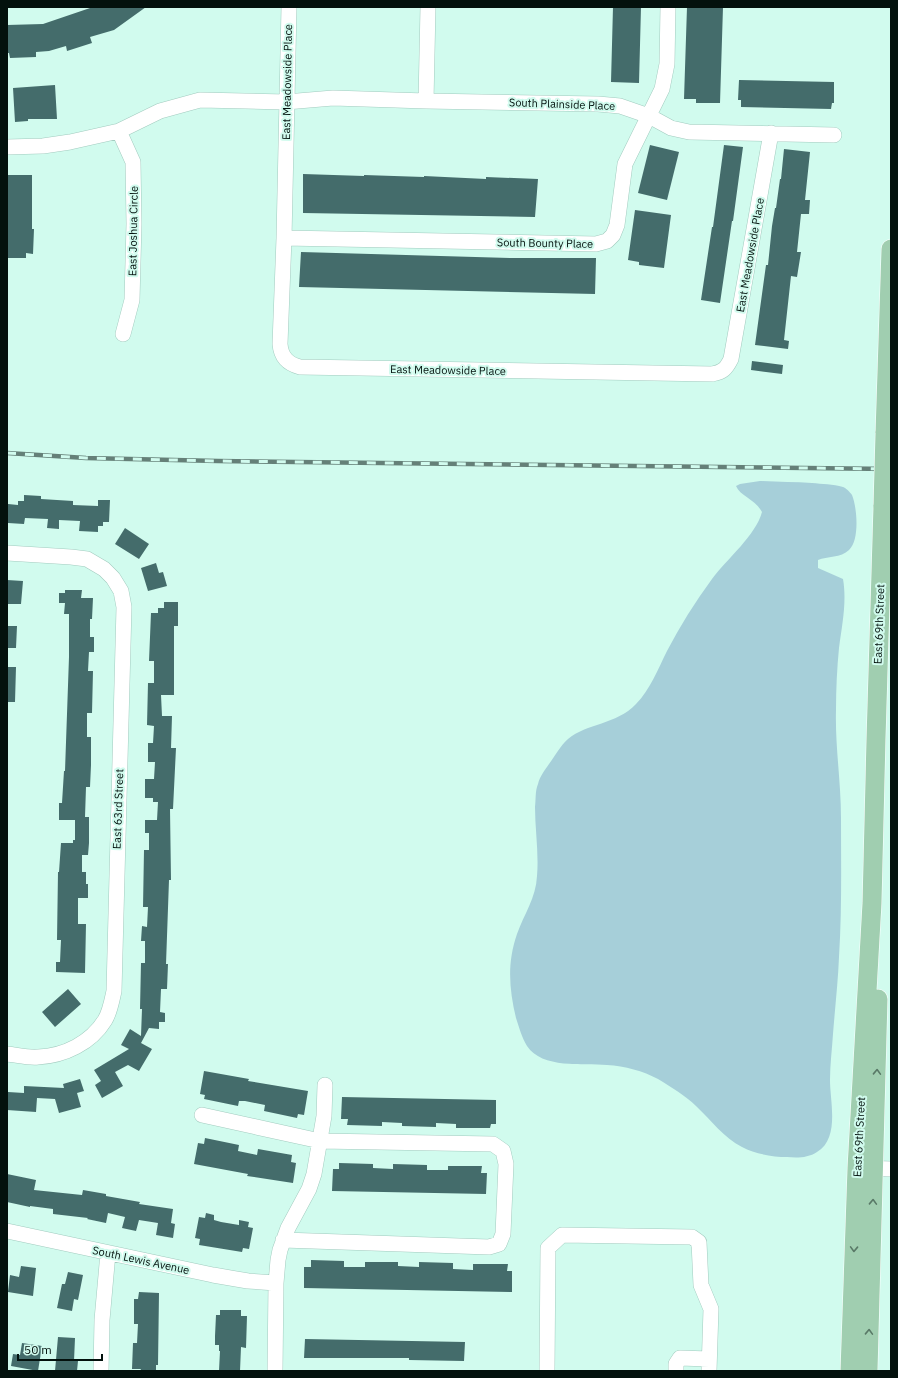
<svg xmlns="http://www.w3.org/2000/svg" width="898" height="1378" font-family="'IBM Plex Sans',sans-serif">
  <style>
    .water { fill: #a6cfd9 }
    .building { fill: #446c6b }
    .lines { fill: none; stroke-linecap: round; stroke-linejoin: round }
    .minor-casing { stroke: #a2cbbf; stroke-width: 16 }
    .major-casing { stroke: #fff; stroke-width: 20 }
    .minor { stroke: #fff; stroke-width: 15 }
    .major { stroke: #a0ceb0; stroke-width: 19 }
    .rail-casing { stroke: #658078; stroke-width: 4.5 }
    .rail { stroke: #d1fbee; stroke-width: 3; stroke-dasharray: 9; stroke-linecap: butt }
    .major-bridge-casing { stroke: #fff; stroke-width: 20; stroke-linecap: butt }
    .major-bridge { stroke: #a0ceb0; stroke-width: 19 }
    .oneway { stroke: #597967 }
    .labels { text-anchor: middle; stroke-width: 4; stroke-linejoin: round; paint-order: stroke }
    .street-label { font-size: 11px; fill: #03110d; stroke: #d1fbee }
  </style>
  <rect width="100%" height="100%" fill="#d1fbee"/>
  <path class="water" d="M760,481C778,482 795,482 812,483C822,484 833,484 843,487C846,488 850,492 852,495C857,507 860,540 849,550C841,558 827,556 818,560V568L843,579C847,602 842,625 839,648C837,668 836,689 836,710C835,746 841,782 841,818C841,864 842,911 839,957C838,982 835,1008 833,1034C832,1049 830,1065 830,1080C830,1102 840,1138 817,1152C808,1158 797,1158 787,1157C773,1157 755,1154 742,1147C724,1138 711,1120 696,1106C686,1096 671,1087 658,1079C643,1071 625,1066 607,1065C583,1063 542,1069 527,1046C522,1038 519,1027 516,1018C509,989 507,963 517,934C524,914 536,898 537,876C539,853 535,830 535,807C536,799 535,791 538,784C540,776 545,770 549,764C555,756 560,746 568,739C587,723 616,725 636,704C650,690 658,669 667,651C680,626 695,602 712,579C727,559 756,535 762,512C755,499 740,496 736,486L740,484Z"/>
  <path class="building" d="M93,7H146L114,30L90,37L92,43L67,51L66,46L49,51L36,52V57L10,58L9,53H7V25L43,24Z
    M613,7H641L639,83L611,82Z
    M687,7H723L720,103H696V99H684Z
    M739,80L834,82V103H832L831,109L741,107V100H738Z
    M55,85L57,119H28V121L15,122L13,88Z
    M650,145L679,152L667,200L638,193Z
    M724,145L743,147L733,221H732L720,303L701,300L712,227H713Z
    M784,149L810,152L805,200H810L809,214H801L797,252H801L797,277L791,276L784,340L789,341L788,349L755,345L766,265H768L772,226L775,208H776L780,179H781Z
    M303,174L364,176V175L424,177V176L486,179V177L538,179L535,217L303,213Z
    M7,175H32V229H34L33,254L26,253V258H7Z
    M635,210L671,215L664,268L639,265V262L628,260Z
    M301,252L511,258H596L595,294L299,287Z
    M752,361L783,365L782,374L751,370Z
    M24,495L41,496V499L73,501V505L98,506V500H110L109,522H103V526H98V532L79,531L80,521L59,520V529L47,528L48,519L25,518L24,524L8,523V504L18,505V501H24Z
    M125,528L149,544L139,559L115,544Z
    M156,563L159,573L163,572L167,586L148,591L141,568Z
    M7,580L23,581L21,604H7Z
    M65,590H82L81,598H93L92,619H90V637H94V652H89L88,671H93L92,713H87V737H91V765L90,787H86L85,817H89V843L88,855H82V872H86V884H88V898H78V924H86L85,973L56,972V962H60L61,940H57L58,872H59L61,843H73V840H75V820H59V803H62L64,771H65L69,657V614H64L65,603H59V593H65Z
    M164,602H178V626H174V695H161L162,716H172L171,748H176L173,809H170L171,880H169L166,964H168L167,989H161L160,1012L165,1013V1022H159V1029L149,1028L141,1043L152,1049L139,1071L128,1065L115,1072L123,1086L102,1098L95,1085L101,1081L94,1070L129,1049L121,1045L130,1029L141,1036L142,1009H140L141,963H145V941H141L142,926L147,927L148,907H143L144,850H149V833H145V820H157L158,802H153V798H145V779H154L155,762H148V743H153L154,726L147,725L148,683H154V661H149L151,613H158V608H164Z
    M7,626H17L16,648H7Z
    M7,667H16L15,702H7Z
    M68,989L81,1004L55,1027L42,1012Z
    M204,1071L249,1079L248,1081L308,1091L304,1115L298,1114L297,1118L264,1111L265,1105L245,1101H239L238,1106L204,1099L205,1095L200,1094Z
    M80,1079L84,1091L77,1093L81,1107L59,1113L55,1099L37,1098L36,1112L7,1110L8,1092L24,1093V1086L64,1088L63,1084Z
    M342,1097L496,1100V1124H491L490,1128H456V1124L436,1123V1127L402,1126V1123L382,1122V1126L347,1125L348,1119H341Z
    M205,1138L239,1145L238,1151L257,1155L258,1149L292,1155L291,1162L296,1163L293,1183L247,1176L248,1174L194,1164L198,1143L204,1144Z
    M339,1163L373,1164V1168L393,1169V1164L427,1165V1170H448V1166H482L481,1173H487L486,1194L332,1191L333,1169H339Z
    M7,1174L36,1180L34,1190L82,1195L83,1190L106,1194V1196L140,1202L139,1204L173,1209L171,1223L175,1224L173,1238L156,1235L158,1223L139,1220L136,1231L122,1228L125,1217L108,1213L106,1223L87,1219L88,1218L53,1214V1209L30,1206V1207L7,1202Z
    M206,1213L214,1215V1220L221,1222L239,1225V1220L249,1222L248,1227L253,1228L249,1249L243,1248L242,1252L199,1245L200,1239L195,1238L199,1217L205,1218Z
    M311,1260L344,1261V1267H365V1262H398V1266L419,1267V1262L453,1263V1269L473,1270V1264H508L507,1271H512V1292L304,1288V1267H311Z
    M21,1266L36,1268L33,1296L8,1292L10,1275L19,1277Z
    M68,1272L83,1275L78,1300L74,1299L72,1311L57,1308L62,1284H65Z
    M139,1292L159,1293L158,1365H156V1371H140L141,1369H132L133,1343H137L138,1324H134V1299H138Z
    M220,1310H241V1316H247L246,1348L241,1347L240,1371H219L220,1351H219V1345H215V1336L216,1315H220Z
    M58,1337L75,1338L74,1361H78L77,1371H55Z
    M305,1339L465,1342L464,1361L409,1360V1358H304Z
    M22,1343L42,1346L38,1371L11,1366L13,1354L20,1355Z"/>
  <g class="lines">
    <defs>
      <path id="minor" d="M289,7L284,238L280,344C281,357 288,364 300,367L712,374C723,372 726,369 731,359L771,133
        M426,101L428,7
        M119,131L133,162L134,224L132,300L123,334
        M7,147L43,146L70,142L119,131L160,111L200,100L286,102L333,98L426,101L598,104L620,106L649,116L671,128L689,132L834,135
        M284,238L596,244L607,241L613,235L617,225L625,164L662,89L667,64L668,7
        M7,553L71,557L87,559L104,569L113,578L121,591L124,607L114,991C112,1000 110,1012 105,1020C91,1043 64,1056 38,1057C28,1058 17,1055 7,1054
        M202,1115L320,1141L493,1144L503,1151L506,1164L503,1234L499,1244L489,1247L283,1240
        M862,1168L891,1169
        M7,1231L213,1275L248,1281L276,1283
        M101,1371L102,1320L108,1253
        M275,1371L276,1283L278,1260L280,1250L288,1228L309,1189L314,1174L324,1116L325,1085
        M547,1371L548,1248L562,1235L692,1237L699,1242L701,1285L711,1309L709,1371
        M676,1371V1364L680,1358L709,1359"/>
      <path id="major" d="M885,433L891,249
        M850,1371L857,1168L872,903L876,739L883,505
        M868,1371L878,999"/>
    </defs>
    <use href="#minor" class="minor-casing"/>
    <use href="#major" class="major-casing"/>
    <use href="#minor" class="minor"/>
    <use href="#major" class="major"/>
    <defs>
      <path id="rail" d="M7,453L86,458L218,461L891,469"/>
    </defs>
    <use href="#rail" class="rail-casing"/>
    <use href="#rail" class="rail"/>
    <defs>
      <path id="major-bridge" d="M883,505L885,433"/>
    </defs>
    <use href="#major-bridge" class="major-bridge-casing"/>
    <use href="#major-bridge" class="major-bridge"/>
  </g>
  <defs><path id="oneway-chevron" d="M-2-3.5L2.5 0L-2 3.5" fill="none" stroke-width="1.6" stroke-linecap="round" stroke-linejoin="round"/></defs>
  <g class="oneway">
    <use href="#oneway-chevron" transform="translate(877 1072) rotate(-88)"/>
    <use href="#oneway-chevron" transform="translate(873 1202) rotate(-88)"/>
    <use href="#oneway-chevron" transform="translate(854 1249) rotate(92)"/>
    <use href="#oneway-chevron" transform="translate(869 1332) rotate(-88)"/>
  </g>
  <g class="labels">
    <g class="street-label">
      <text transform="translate(287 82) rotate(-89)" y="4">East Meadowside Place</text>
      <text transform="translate(562 104) rotate(2)" y="4">South Plainside Place</text>
      <text transform="translate(133 231) rotate(-89)" y="4">East Joshua Circle</text>
      <text transform="translate(545 243) rotate(1)" y="4">South Bounty Place</text>
      <text transform="translate(750 255) rotate(-80)" y="4">East Meadowside Place</text>
      <text transform="translate(448 370) rotate(1)" y="4">East Meadowside Place</text>
      <text transform="translate(879 624) rotate(-88)" y="4">East 69th Street</text>
      <text transform="translate(118 809) rotate(-88)" y="4">East 63rd Street</text>
      <text transform="translate(859 1137) rotate(-87)" y="4">East 69th Street</text>
      <text transform="translate(141 1260) rotate(12)" y="4">South Lewis Avenue</text>
    </g>
  </g>
  <rect width="898" height="1378" fill="none" stroke="#03110d" stroke-width="16"/>
  <path d="M18 1354v6h84v-6" fill="none" stroke="#03110d" stroke-width="2"/>
  <text x="24" y="1354" font-size="12" fill="#03110d" stroke="#d1fbee" stroke-width="3" paint-order="stroke">50 m</text>
</svg>
